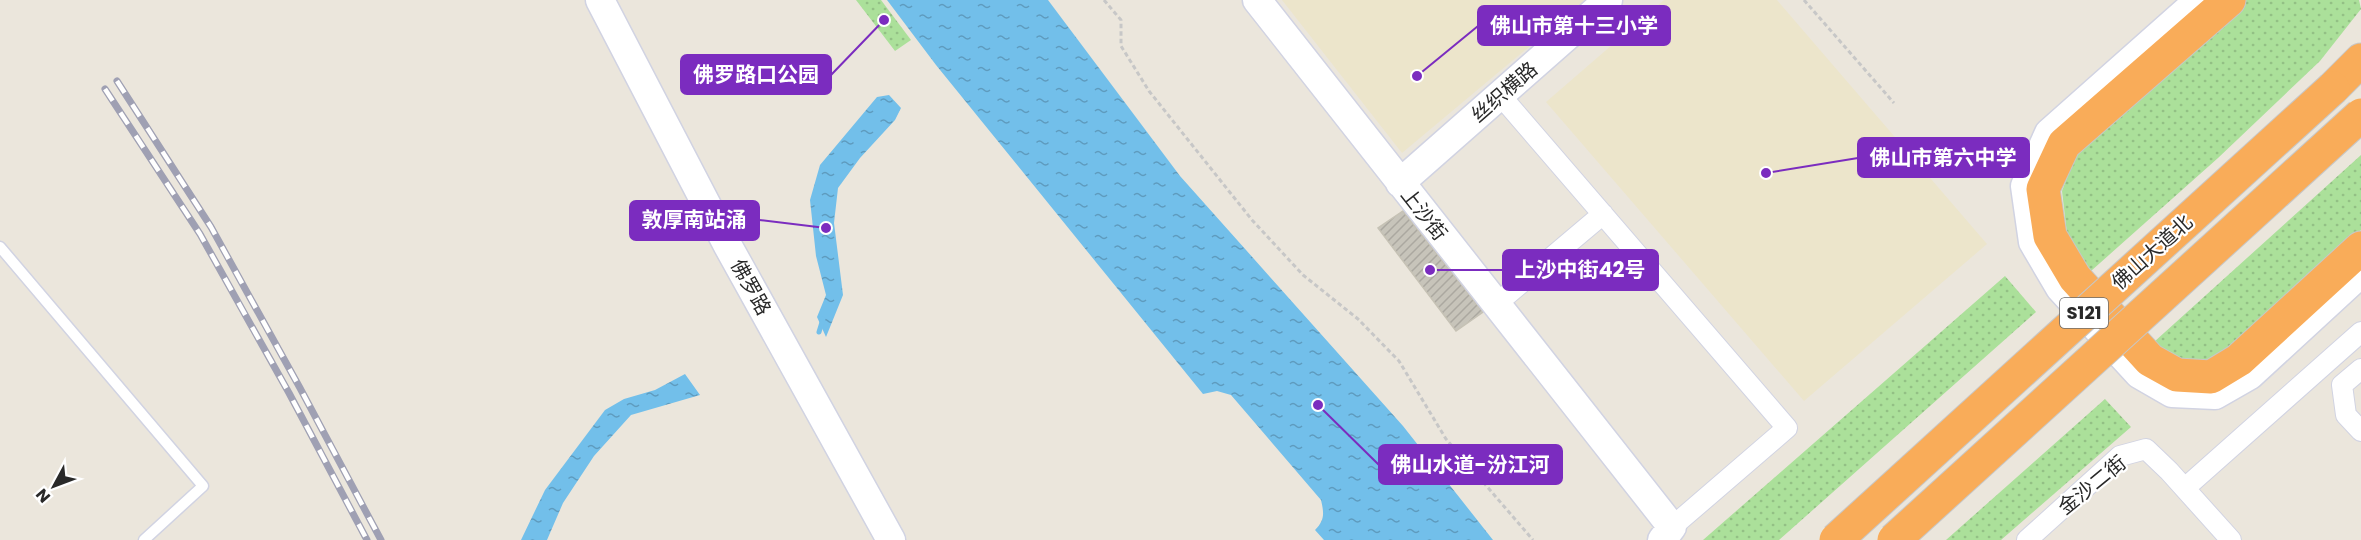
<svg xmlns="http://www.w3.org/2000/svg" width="2361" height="540" font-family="Poppins,'Noto Sans SC',sans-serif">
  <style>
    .education { fill: #ece5cb }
    .park { fill: url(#park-dots) }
    .water { fill: url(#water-ripples) }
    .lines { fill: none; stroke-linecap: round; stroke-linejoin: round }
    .stream { stroke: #72bfea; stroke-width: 5 }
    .building { fill: url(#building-hatch); stroke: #c6c2b5; stroke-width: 1.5 }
    .lane-casing { stroke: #d1d3e2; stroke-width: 13 }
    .street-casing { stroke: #d1d3e2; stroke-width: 22 }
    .secondary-casing { stroke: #d1d3e2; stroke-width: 31 }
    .highway-casing { stroke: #c7c7c7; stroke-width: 35 }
    .path { stroke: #c7c7c7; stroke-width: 3; stroke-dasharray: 4.5 3; stroke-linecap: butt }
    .lane { stroke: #fff; stroke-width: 10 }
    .street { stroke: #fff; stroke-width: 20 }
    .secondary { stroke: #fff; stroke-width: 28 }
    .highway { stroke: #f9ac59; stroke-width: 33 }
    .rail-casing { stroke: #9fa0b3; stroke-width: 7 }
    .rail { stroke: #fff; stroke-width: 4.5; stroke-dasharray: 14; stroke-linecap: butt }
    .highway-bridge-casing { stroke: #c7c7c7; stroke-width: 35; stroke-linecap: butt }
    .highway-bridge { stroke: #f9ac59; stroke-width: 33 }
    .labels { text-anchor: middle; stroke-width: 4.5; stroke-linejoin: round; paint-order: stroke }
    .shield { fill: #fff; stroke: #696969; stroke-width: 1.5 }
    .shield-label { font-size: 18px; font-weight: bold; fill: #292929 }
    .street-label { font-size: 20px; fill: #292929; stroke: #fff }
    .leader { fill: none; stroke: #7b2cbf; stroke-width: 2 }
    .callout-dot { fill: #7b2cbf; stroke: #fff; stroke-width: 2 }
    .callout { fill: #7b2cbf; stroke: #7b2cbf; stroke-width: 2 }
    .callout-label { font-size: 21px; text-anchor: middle; font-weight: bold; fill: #fff }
  </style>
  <defs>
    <pattern id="park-dots" width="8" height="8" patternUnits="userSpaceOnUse" patternTransform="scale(1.5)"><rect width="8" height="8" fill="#abe09a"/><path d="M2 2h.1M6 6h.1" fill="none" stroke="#93c085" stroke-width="1.8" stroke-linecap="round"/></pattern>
    <pattern id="water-ripples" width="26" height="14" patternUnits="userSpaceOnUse" patternTransform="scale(1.5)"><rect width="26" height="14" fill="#72bfea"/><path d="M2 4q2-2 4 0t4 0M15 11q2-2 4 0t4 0" fill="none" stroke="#5e9bbe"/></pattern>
    <pattern id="building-hatch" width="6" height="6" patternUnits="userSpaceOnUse" patternTransform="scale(1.5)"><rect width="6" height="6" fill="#c7c4ba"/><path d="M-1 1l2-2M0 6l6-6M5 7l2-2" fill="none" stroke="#aba8a0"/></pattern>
  </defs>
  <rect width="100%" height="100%" fill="#ebe6dc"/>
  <path class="education" d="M1282,0H1585L1402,153Z
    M1664,0H1777L1987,244L1804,401L1546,102Z"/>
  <path class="park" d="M856,0H881L911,40L895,51Z
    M2244,0H2359L2361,9L2320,61L2218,158L2091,271L2067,234L2062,191L2076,154Z
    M2361,155V230L2210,363L2178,362L2154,342Z
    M2005,276L2036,312L1779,540H1703Z
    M2105,399L2131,427L2001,540H1946Z"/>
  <path class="water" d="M887,0H1048L1180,176L1403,426L1493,540H1324L1315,530C1325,520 1324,513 1321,500L1231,395L1217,391L1203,394L936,65Z
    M889,95L901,108L895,120L860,158L838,188L834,223L843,295L826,337L817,317L826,295L816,256L810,200L820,165L877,97Z
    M685,374L700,395L631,415L594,456L563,503L547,540H521L545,490L605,410L624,399L655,390Z"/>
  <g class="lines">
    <path class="stream" d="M819,332L823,319"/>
  </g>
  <path class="building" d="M1403,211L1483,312L1456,331L1378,228Z"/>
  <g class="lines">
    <defs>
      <path id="lane" d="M0,247L203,486L144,540"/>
      <path id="street" d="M1500,95L1787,428L1672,527
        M1495,305L1603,214
        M2361,369L2342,385L2346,415L2361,431
        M2185,488L2361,332
        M2027,540L2120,456L2146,449L2169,471L2231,540"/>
      <path id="secondary" d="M600,0L728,246L891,540
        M1257,0L1672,527L1662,540
        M2199,0L2049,133L2025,186L2033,242L2060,288L2139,374L2172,393L2215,395L2250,375L2361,273
        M1400,183L1608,0"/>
      <path id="highway" d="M2229,0L2064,144L2043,189L2050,236L2075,278L2150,360L2177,375L2211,377L2239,360L2361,248
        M2333,88L2361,60"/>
    </defs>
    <use href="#lane" class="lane-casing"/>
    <use href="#street" class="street-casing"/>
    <use href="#secondary" class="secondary-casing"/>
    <use href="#highway" class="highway-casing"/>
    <path class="path" d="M1104,0L1121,20V46L1149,91L1252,220L1303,275L1358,319L1399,361L1446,439L1533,540
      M1804,0L1894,103"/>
    <use href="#lane" class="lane"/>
    <use href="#street" class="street"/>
    <use href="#secondary" class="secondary"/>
    <use href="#highway" class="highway"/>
    <defs>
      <path id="rail" d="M117,81L211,227L300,388L381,540
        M105,89L200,234L289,393L367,540"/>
    </defs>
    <use href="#rail" class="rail-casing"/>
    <use href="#rail" class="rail"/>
    <defs>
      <path id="highway-bridge" d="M1836,540L2333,88
        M1894,540L2361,115"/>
    </defs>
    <use href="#highway-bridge" class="highway-bridge-casing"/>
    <use href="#highway-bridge" class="highway-bridge"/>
  </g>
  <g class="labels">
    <rect class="shield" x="2060" y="298" width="48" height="30" rx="4.5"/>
    <g class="shield-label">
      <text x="2084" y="319">S121</text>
    </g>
    <g class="street-label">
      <text transform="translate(1504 92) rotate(-41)" y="7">丝织横路</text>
      <text transform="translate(1424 214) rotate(52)" y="7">上沙街</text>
      <text transform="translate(2152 252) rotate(-42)" y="7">佛山大道北</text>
      <text transform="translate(751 287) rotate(61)" y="7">佛罗路</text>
      <text transform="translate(2092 485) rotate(-39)" y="7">金沙二街</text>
    </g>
  </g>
  <path class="leader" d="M1417 76L1478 26M884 20L831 75M1766 173L1858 158M826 228L759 220M1430 270L1503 270M1318 405L1379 465"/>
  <g class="callout-dot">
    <circle cx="1417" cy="76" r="6"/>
    <circle cx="884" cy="20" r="6"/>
    <circle cx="1766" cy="173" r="6"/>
    <circle cx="826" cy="228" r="6"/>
    <circle cx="1430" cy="270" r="6"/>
    <circle cx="1318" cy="405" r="6"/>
  </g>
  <g class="callout">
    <rect x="1478" y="6" width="192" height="39" rx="6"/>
    <rect x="681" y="55" width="150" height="39" rx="6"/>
    <rect x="1858" y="138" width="171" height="39" rx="6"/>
    <rect x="630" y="201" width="129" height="39" rx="6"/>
    <rect x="1503" y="250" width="155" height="40" rx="6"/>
    <rect x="1379" y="445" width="183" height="39" rx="6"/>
  </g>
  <g class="callout-label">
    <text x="1574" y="33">佛山市第十三小学</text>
    <text x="756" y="82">佛罗路口公园</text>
    <text x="1943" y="165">佛山市第六中学</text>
    <text x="694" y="227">敦厚南站涌</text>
    <text x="1580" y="277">上沙中街42号</text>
    <text x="1470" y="472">佛山水道-汾江河</text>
  </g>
  <g transform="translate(54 486) rotate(229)" stroke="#ffffff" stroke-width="4.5" paint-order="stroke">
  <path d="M0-4.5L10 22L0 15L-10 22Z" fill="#292929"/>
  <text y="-9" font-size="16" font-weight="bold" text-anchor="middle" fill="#292929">N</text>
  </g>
</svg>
